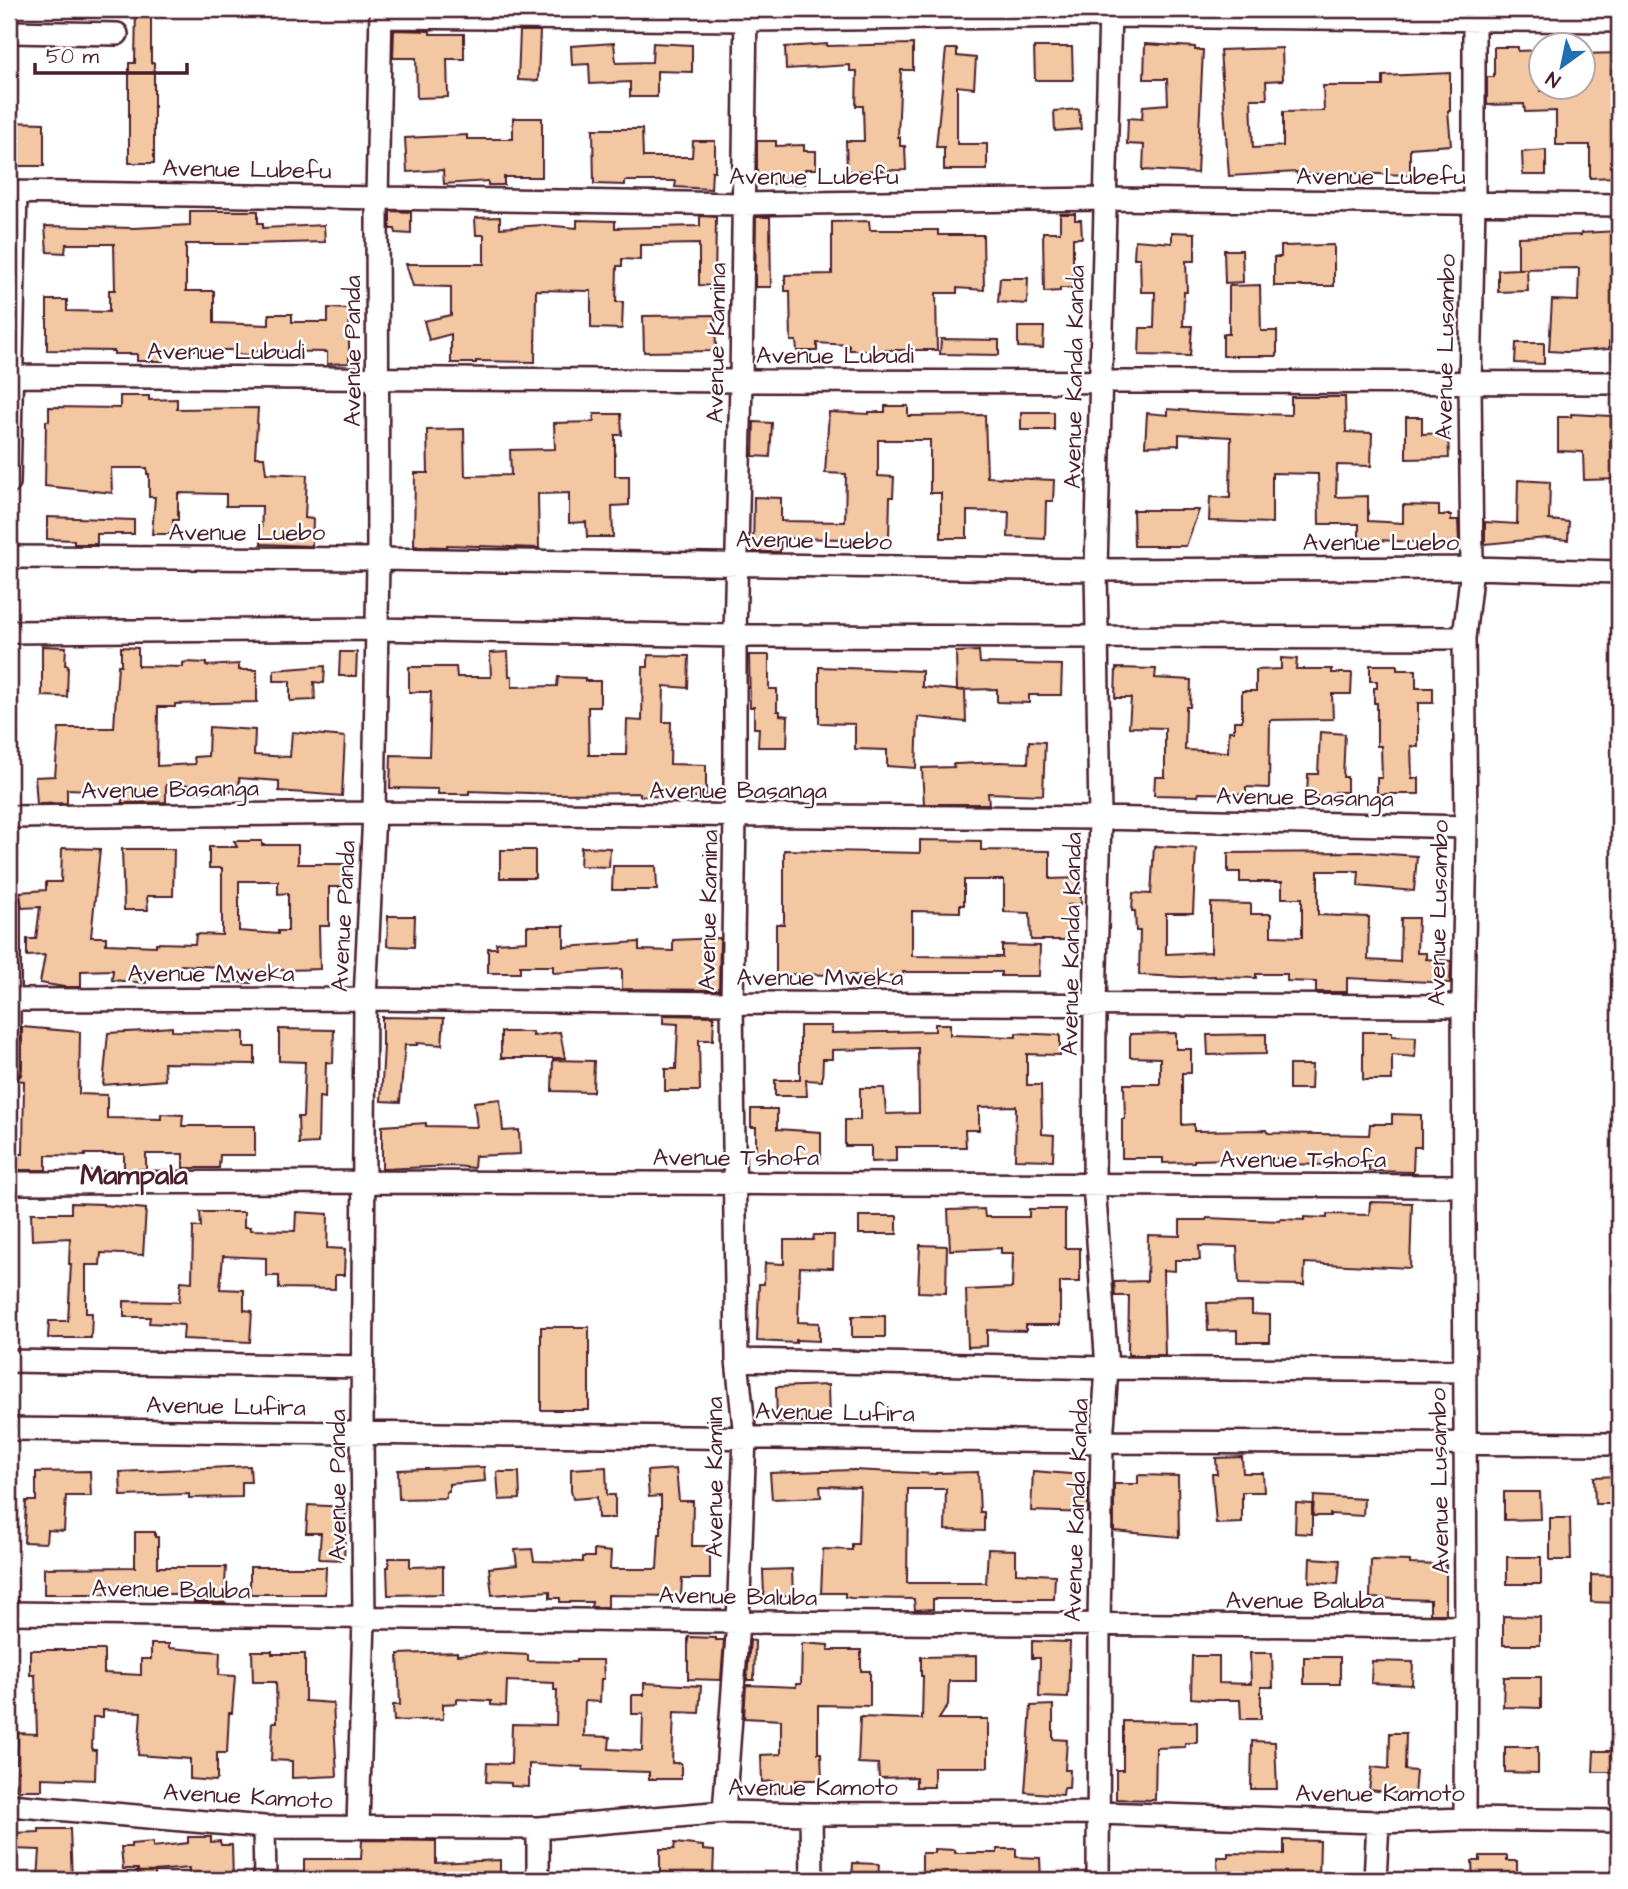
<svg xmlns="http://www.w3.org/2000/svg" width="1628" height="1889" font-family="'Architects Daughter',sans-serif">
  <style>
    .building { fill: #f2c7a1; stroke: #4a1f2b; stroke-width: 2; fill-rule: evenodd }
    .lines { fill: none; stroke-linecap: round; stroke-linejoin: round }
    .minor-casing { stroke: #4a1f2b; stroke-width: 26 }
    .minor { stroke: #fff; stroke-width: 21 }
    .labels { text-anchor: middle; stroke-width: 5; stroke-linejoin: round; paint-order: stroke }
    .street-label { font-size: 24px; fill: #4a1f2b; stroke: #fff }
    .quarter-label { font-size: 28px; font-weight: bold; fill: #4a1f2b; stroke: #fff }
  </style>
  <rect width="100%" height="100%" fill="#fff"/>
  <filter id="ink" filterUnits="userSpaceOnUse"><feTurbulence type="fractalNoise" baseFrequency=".0143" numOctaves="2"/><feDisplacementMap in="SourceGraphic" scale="14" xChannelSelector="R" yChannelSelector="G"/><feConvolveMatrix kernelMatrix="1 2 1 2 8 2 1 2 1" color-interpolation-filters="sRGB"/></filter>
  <g filter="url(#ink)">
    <path class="building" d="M136,9H151V63H154V163H129V63H135Z
      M394,30L430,31V34H464V59H447L448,97L417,98L416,58H393Z
      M520,31H540L538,81L518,80Z
      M614,43L616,63L652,62L653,43L692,45V72L657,71V97H630V82L590,84L589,64L572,65L571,46Z
      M827,44V46L913,44V70H901L898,137H900V146H905L906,170L847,171L846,141H864L863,106H856L857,71H850V65L786,69L785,47Z
      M1145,44L1195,47V50H1203L1197,173L1143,170L1144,145L1127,144L1128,118L1142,119L1143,106L1168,104L1167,79H1144Z
      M1034,47H1072L1073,80H1035Z
      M1494,47H1518V51L1541,50V91L1583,89V54L1619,53V69H1611L1612,102H1619V177L1590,178V145H1556V111L1525,112L1524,104L1487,105V77H1494Z
      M1282,48L1283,80L1266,81L1267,99H1251L1253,148L1283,146V112L1324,111L1323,86H1383V76L1450,73V111H1448L1451,145L1410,148V175L1345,173L1297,175V172L1229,176L1220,50Z
      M946,49H957V56L976,58L974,88L957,86V144H987V170H944V147H936Z
      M1079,109L1081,129L1055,131L1054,111Z
      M513,118H542V177H504V185H488V181L444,184L443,170L407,172L405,138L467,135V139H513Z
      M9,122L44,123V166H9Z
      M593,129H642L643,157H692L693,141H715V171H712L711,189L675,187L676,181H625V185L594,184Z
      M757,141H776V146L804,145V151H816V169H805V184H757Z
      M1546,150V175H1523L1522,152Z
      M190,211H258V223H263V228L324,225L325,242L245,244H186V291H214V323L269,325V314H292V322H328V308L349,309V363L327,364V352L250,351V355L233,354V350H176V353H162L163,361H137V354H114V351L47,350V300H67V311L109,312V290H115L114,244H66L65,253L47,252L45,226L134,228L190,225Z
      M390,211L411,212V234L396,233L395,229H390Z
      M1060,214H1075V220H1081L1082,238H1073V288H1060V291L1044,292L1043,232H1060Z
      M700,216L716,217L715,286L699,285V244L640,245V260L622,259V266H617L616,302H623L622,329L591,328V291L536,290L535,362L476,361V363H451V334L429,340L424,321L451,315V287L413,286L406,264H484V235H476L475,218L500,217V228L543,225L577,228V220L615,221V228L700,226Z
      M756,217H770L771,287H755Z
      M869,221L870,230H938V235H983L984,290L957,288V293H936L937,350H849V345L817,343V351H797L796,341H791L790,291H785V275L832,274V222Z
      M1619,231V342H1609V349L1566,352L1549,351L1552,300L1578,301L1579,268L1518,269V237L1581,235V233Z
      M1172,232L1195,233V261H1186L1187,292H1184L1183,326H1192L1190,356L1139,355L1140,328H1154L1155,292H1141L1140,258H1134L1135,240L1172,243Z
      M1334,245V286H1274V257H1281V246Z
      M1224,250H1242L1243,282L1225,283Z
      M1518,269H1527L1528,291L1498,292V270Z
      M1000,278H1028L1027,304L998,302Z
      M1260,285L1261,331H1277V356H1223V334H1229V286Z
      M715,315L716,351L644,352L643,316Z
      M1018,327H1044L1043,348L1018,347Z
      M941,339L999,340V355L940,354Z
      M1516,343H1544V364L1515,363Z
      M120,396H149V400L177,399V409L258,408L255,457H264L266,473L307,475L305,518L313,519L312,546L261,544L262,506H226V494L178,493V520H173V534H152L155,497H149V474H147V468H111L112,493L45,486L46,421H49V407L120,408Z
      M1291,397H1345L1346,432L1372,433L1371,466L1337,465L1336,497L1368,496V521L1403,523V505L1439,506V515H1451V520H1458L1459,543L1451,542V544L1359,539V524H1319L1318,474L1272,473V523L1209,521L1210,497L1230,498L1231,437L1179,434V445L1145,446L1147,413L1168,415V409L1204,412L1291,415Z
      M885,406H908V416L985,415L987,477L1054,480L1053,501H1046L1045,539L1008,537L1009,512L967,511V538H941V493H930V440H878V476L894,477L893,497H890L889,538H876V542L845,541V539L781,538L780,552H753L754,497L781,498V521L845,522L846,474L825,473L829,412L869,414V412H885Z
      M1021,412H1054V430H1021Z
      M594,414H621L622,435H615V476H629V505L612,506L613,537H587L586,522L569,523V493L538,494L539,548L447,545V547L414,546L415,473H428L427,430L464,429L465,476L511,475L510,450L555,449L554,423L594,422Z
      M1571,414L1611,416L1610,448L1619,449V479L1584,480L1583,452L1558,451V417H1571Z
      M1406,417H1422V434L1448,433L1449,458L1406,459Z
      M754,422L772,423L770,457L753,456Z
      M1518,480L1550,482L1549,520L1569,522L1568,540L1546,538L1485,544V522L1517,524Z
      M1133,510H1199L1186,546H1134Z
      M47,517L134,520V534H97V544H74V540L47,539Z
      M42,646L66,647L65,665H68L67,697L42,696Z
      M121,647L138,648V666L183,667V663L186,662L206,663V666L239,664V670H257V702L175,704V707H158L157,766L195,764L194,757L208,756L209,727L255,730L254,755L290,757L292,732L345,737L342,796L279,791V781L239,778L240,791L196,793V785H166V802L122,803V793H118L117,791L67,789V803L37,804L35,777L55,776L59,728H114L118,665H121Z
      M979,651L980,663L1062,665L1061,695H1029V703L997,702V689L957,690L956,652Z
      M340,652H357L356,676H339Z
      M508,652L509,676H512V687L557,686L558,677L585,678V681H600V707H588L589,755H626L627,720L642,721L643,667H648V655L689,656L688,688L664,686L663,722H671L670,764L706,765V797L640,796V793L557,794L469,791V794H438V789L390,788L391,755L429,756L431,692H409V667H456L457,677H491L490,653Z
      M749,655H769V689H777V711H780V715L788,716L787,747H758L759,728H754V707H750Z
      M1281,658L1297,659L1296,669H1332V673H1352L1351,694H1332L1333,719L1270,720L1269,788L1246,787V794L1199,793L1198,796L1154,795L1155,777H1165V728L1129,727L1131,698H1115L1116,668L1156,669L1155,678L1191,680L1190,707H1186L1185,750L1228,752L1229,731H1234V721H1242V691H1256V670L1281,669Z
      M1370,665H1397V670H1416V688H1433V703H1418V747L1411,746L1412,778H1419V794H1377V778H1382L1381,746H1377V703H1374V688H1377V681H1370Z
      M325,666L324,683L314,682L315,700L290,701V681H274V670Z
      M819,667L922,671V687L965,691L966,722L918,717L916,768L887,766V750L855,749V724L819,723Z
      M1320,732L1345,734L1343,777H1347V792H1335L1334,803L1317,802V796L1307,795L1308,774H1318Z
      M1029,741L1045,742L1043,795L988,793L989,804H924L922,768L954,767L953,764H957L999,762L1028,763Z
      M920,840L981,841V850L1050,851V879L1080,878L1081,904L1068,905L1069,940H1031L1030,913L1004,912V880H964V905H960V912L912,911V956L1002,957V945L1040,946L1039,976H1001V972H903V976L776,974V924H784V850L920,853Z
      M234,841H262V845H298V864H347V887H329V926H319L320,969L252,971L251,983L220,982V967L181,965V971L147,972L146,983L112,980L113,970L81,971V987H64L40,983L45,955L27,956V939H36L40,907L22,908L20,892L46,890V882H61L62,848L100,849L91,937H106V944L156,946V943L195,944L196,934L222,935V868H209V847H237ZM239,881H278V894L288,893V931H278V934L239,931Z
      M1154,846L1196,848L1193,913H1166V954L1211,952V903L1251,904V914H1271V936L1302,937V898H1282V882H1240V872H1228V853L1360,852L1417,856L1414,891L1358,886L1359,871H1318V915L1369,917L1368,960L1400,962L1401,918H1418L1417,953H1426V959L1451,961L1450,983L1347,978V992H1316V982L1287,981V974H1256V978L1215,977V976L1182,977L1139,975L1140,931H1136L1135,911H1132L1133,893L1151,894Z
      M581,847L610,848L609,867L580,866Z
      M122,849H174L173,896H147L148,910H124Z
      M500,850H535V878H500Z
      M613,866H656L657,890H612Z
      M388,916H415L414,947L387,946Z
      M527,926H564V947L639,942V950L673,951V940L720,938L719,990L622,989V969L553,973V966H520V973H488V948H497L496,943L527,941Z
      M663,1015L714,1016L713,1040H699L700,1091H665V1069H676L678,1024L663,1023Z
      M382,1017L444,1018L442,1045L417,1043V1045H405L400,1102L381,1101L384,1045H382Z
      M935,1024H950V1035L1016,1037V1033L1060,1035V1055L1027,1054V1085H1041L1042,1134L1054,1135L1053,1160L1015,1159L1016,1106L979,1107V1130H965L966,1147H896V1161L871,1162V1146H845V1120H860V1088H884L886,1114L919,1113L918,1048L832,1050V1059H823L822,1081L806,1080L807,1096H775V1080H800V1026H832V1033L935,1031Z
      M22,1027L80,1032L79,1094L107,1095V1118L161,1119V1114L183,1115L182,1126H255V1155H220L219,1168H183V1154H146V1169L124,1170V1154H85V1156L46,1155V1170H17V1154H23L24,1081L16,1080L21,1075L22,1069Z
      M172,1027V1031L244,1032V1047H255V1064L164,1063L165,1080L103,1085L108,1033L145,1031L158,1028Z
      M279,1029L334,1030L333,1063L326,1062L325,1098L319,1097L318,1143L299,1144L298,1117H303L305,1062L279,1061Z
      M501,1032H533V1036L560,1032L565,1058H501Z
      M1363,1032H1392V1036L1416,1037L1415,1057L1392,1055V1080H1363Z
      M1176,1033V1049H1191V1073H1182V1125L1194,1124V1131L1267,1130L1268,1133L1369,1135L1370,1124H1392V1114L1421,1115V1147H1414L1413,1172L1369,1171V1166L1285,1164V1158L1194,1160V1162L1163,1163V1158H1122V1119H1125L1124,1084H1160V1058L1130,1057V1034Z
      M1266,1034V1054L1208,1055L1207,1035Z
      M553,1060L594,1061L593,1092L552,1091Z
      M1289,1065H1312L1311,1089H1289Z
      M500,1099L503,1131L519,1130L520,1154L475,1156L474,1168L455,1166L382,1169V1126L426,1123V1126L477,1127L474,1102Z
      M751,1109H777V1129L821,1132V1159L756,1157V1127H751Z
      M1370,1202L1412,1203L1410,1268L1305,1263L1304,1285L1239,1284L1237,1247L1199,1246L1200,1260H1175V1271L1163,1270L1165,1355H1128L1129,1296H1115L1114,1282L1147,1281L1148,1235L1180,1236V1220H1206L1207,1218L1280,1221V1219L1304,1220V1217L1327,1218V1214L1369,1215Z
      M71,1203L103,1204V1205L146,1209L143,1255L101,1253L100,1265H86V1313H92L91,1338H48L49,1321H68L71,1264H69L70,1238L32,1240L31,1213H71Z
      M984,1209L985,1217H1029V1209H1065V1248H1080V1282H1060V1325H1026V1331L987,1330V1346L968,1347L966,1290L1012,1288L1013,1253H1001V1248L950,1250L948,1210Z
      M200,1212H244V1227H250V1230L295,1231L296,1212L328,1214L327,1248L345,1249L344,1275H335V1289L279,1288V1276H266V1258L223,1256L220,1289L244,1290V1310L252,1311L250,1342L183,1339L184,1325L149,1323L150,1317H124V1301L179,1302L181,1281L192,1282L193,1227H201Z
      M859,1216H897V1234H859Z
      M814,1235H834L833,1268L800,1267L798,1322L819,1323V1341L796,1340V1343L757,1341L759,1284H764L765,1263L784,1264V1240H813Z
      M920,1245L947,1246L946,1293L918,1292Z
      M1252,1302V1314L1270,1315V1342H1237V1330L1208,1331L1207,1303Z
      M852,1316H885V1337H852Z
      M541,1327H589V1410H541Z
      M828,1385L829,1421L777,1423L776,1387Z
      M1242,1457L1243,1473H1263L1264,1492H1242V1523L1216,1524L1212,1474H1217L1216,1458Z
      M250,1466L251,1482H242V1497L189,1498V1494L121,1496L120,1472Z
      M484,1467L485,1481L449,1484V1491L446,1492V1498L399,1499L398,1470Z
      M606,1467L607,1495H615V1518H598L597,1497L573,1499L571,1491V1469Z
      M676,1469L679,1501H693L692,1546H710V1579H682L681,1596L608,1595V1607H591L592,1602H560V1598H550V1591L492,1595L489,1568L517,1565L515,1550L532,1549L534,1561L583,1562V1557H594V1550L611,1552L610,1569H657L659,1534H661V1496L649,1497L647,1471Z
      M853,1470L936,1474V1473L978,1472L980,1512H984V1531L945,1530L946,1489H908L907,1583H986L988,1549L1016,1550V1573L1055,1575L1054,1599H933V1609L915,1610L914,1599L851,1598L845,1597V1593H821L823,1549L852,1550V1544H858L860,1487L820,1486L821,1497L772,1499L770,1473Z
      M90,1471L91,1496H66L64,1531L47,1530L46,1543L24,1542L26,1501H36V1472Z
      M1033,1471L1082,1475V1483H1088V1513L1031,1511Z
      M497,1472H519L520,1499L499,1500Z
      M1138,1475L1178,1476L1179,1537L1114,1531V1484H1138Z
      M1619,1476V1504H1595L1594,1477Z
      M1504,1492H1540L1541,1519L1504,1520Z
      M1314,1496L1364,1499L1363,1516L1330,1514V1516H1313Z
      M1296,1503L1312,1504V1534L1295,1533Z
      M308,1505L346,1507L344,1560L319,1559L321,1533H306Z
      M1550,1518H1570L1571,1560H1550Z
      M135,1532H155V1537H158V1567H226L224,1603L194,1602V1594H44V1568L135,1567Z
      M1507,1557H1541V1584H1507Z
      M389,1558H410V1567L443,1566V1594L388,1595L387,1567H389Z
      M1310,1558L1340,1560L1338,1584L1309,1582Z
      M1371,1560L1410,1561V1564L1446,1565V1614H1430V1600L1370,1598Z
      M250,1567H326L325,1594H250Z
      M792,1569L793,1595L764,1596L763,1570Z
      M1591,1575L1619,1576V1603L1591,1602Z
      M1503,1616L1540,1617V1645H1503Z
      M688,1637L716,1638V1640H724L721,1680L688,1679Z
      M750,1640L755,1641L754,1680H747Z
      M1032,1641L1070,1642L1068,1698L1039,1697L1040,1658H1032Z
      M802,1643L828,1645V1650H861V1671H870V1706L818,1705V1753H821L822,1780H796V1793H773V1781L762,1782L761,1755L781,1754V1720L744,1718L746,1685L796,1687V1684H801Z
      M151,1644H169V1648L220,1652L219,1675L235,1676L232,1713H229L227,1753H217V1779L215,1781L190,1779V1759L138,1755L141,1712L103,1710V1717H93L92,1750H96L95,1780L42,1778V1790H16L18,1733L37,1734L35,1675H30V1650H104V1673L141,1675V1659H151Z
      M252,1651H272V1654H305V1701L333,1703L337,1776L292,1778V1761L271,1760L273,1722H277L276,1682H253Z
      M457,1652V1655L489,1653L528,1655V1661L576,1662V1660H603L604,1679H601L600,1702L585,1701L584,1736L610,1737L609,1749L642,1751L643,1714H632V1695H644V1683L701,1686L699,1713L674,1712L672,1763H681V1779H649V1772L583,1770V1767L529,1764V1787L511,1786V1783L486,1782L487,1763L511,1764L512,1724L556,1725L557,1690H554V1683L507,1681L506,1706L491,1705V1701L457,1699V1703L443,1704V1719L394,1721L393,1705H400L398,1654Z
      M1250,1653H1272L1273,1687H1261V1719H1241L1240,1700H1214L1191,1698L1192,1656H1219V1683L1251,1684Z
      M976,1656V1681H949L948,1705L939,1719H988V1767H934V1787H916V1777L879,1778L878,1764L858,1763L860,1717L922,1719L923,1676H921V1657Z
      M1304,1657H1340V1684H1304Z
      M1372,1661L1413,1662L1412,1685L1371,1683Z
      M1504,1677H1541V1708L1503,1707Z
      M1053,1705V1739L1067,1740L1065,1770H1070L1069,1788H1064L1063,1795L1025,1792L1031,1706Z
      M1123,1721L1197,1722V1743H1185V1747L1156,1748L1155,1800L1116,1799V1770H1123Z
      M1390,1733H1406L1405,1770L1416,1771L1414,1795L1369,1790L1372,1767L1389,1769Z
      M1252,1741L1275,1742L1277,1789H1251Z
      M1505,1747H1538V1773L1505,1772Z
      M1594,1751H1619V1772H1593Z
      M39,1829H70L72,1880H38L40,1850L12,1849V1833L39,1832Z
      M188,1837H211V1842L220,1841L221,1845H232L233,1880H189V1868L155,1871V1880H138V1869H123L121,1847H131V1844L153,1842V1847L188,1843Z
      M362,1840L436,1841V1863L500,1860V1880H304V1859H361Z
      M1284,1840L1320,1841L1319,1880H1218L1217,1857H1228V1853L1284,1854Z
      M675,1843L703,1846V1850L714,1851L713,1876H702V1880H677L678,1875L660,1874V1849H674Z
      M934,1849L955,1850V1853H997V1849H1016V1857L1040,1858L1041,1880H945V1877L922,1878V1853H934Z
      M1480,1856H1507V1861H1517V1880H1473L1472,1861H1480Z
      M853,1863L879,1864L878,1880H852Z"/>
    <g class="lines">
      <defs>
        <path id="minor" d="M381,17L746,20L1110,16L1619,21
          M9,32L117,34
          M9,192L744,204L1105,199L1619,205
          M9,376L741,381L1619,383
          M9,483L16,192
          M9,557L378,559L1096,570L1472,568L1619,572
          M9,632L375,629L735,636L1464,638
          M9,817L374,813L1100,818L1466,827
          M9,904V1069
          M9,1000L365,999L732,1003L1463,1006
          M9,1183L364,1182L1463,1186
          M737,1360L1107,1368L1464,1371
          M9,1361L363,1367
          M9,1429L1102,1442L1619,1444
          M9,1613L738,1622L1466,1627
          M9,1805L264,1827L538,1828L724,1812L811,1814L1097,1813L1378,1822L1465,1819L1619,1821
          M724,1812L738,1622L745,1437L737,1360L732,1003L735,816V636L741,381L746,9
          M811,1814L812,1880
          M1465,1819L1466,1627L1463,1006L1466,827L1464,638L1472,568L1470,383L1474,202V9
          M358,1826L364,1618L362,1434L365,999L374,813L378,559L377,198L381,9
          M264,1827L265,1880
          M538,1880V1828
          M1098,1880L1099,1625L1102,1442L1107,1368L1094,1184L1095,1004L1100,818L1096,570L1110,9
          M1375,1880L1378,1822"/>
      </defs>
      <use href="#minor" class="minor-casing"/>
      <use href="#minor" class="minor"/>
    </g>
  </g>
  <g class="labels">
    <g class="street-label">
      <text transform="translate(247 169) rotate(1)" y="8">Avenue Lubefu</text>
      <text x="814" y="184">Avenue Lubefu</text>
      <text x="1381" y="184">Avenue Lubefu</text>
      <text transform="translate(716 343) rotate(-89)" y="8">Avenue Kamina</text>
      <text transform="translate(1445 347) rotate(-89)" y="8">Avenue Lusambo</text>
      <text x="226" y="359">Avenue Lubudi</text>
      <text transform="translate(352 351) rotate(-90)" y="8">Avenue Panda</text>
      <text x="835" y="363">Avenue Lubudi</text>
      <text transform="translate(1074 377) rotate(-89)" y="8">Avenue Kanda Kanda</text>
      <text x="247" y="540">Avenue Luebo</text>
      <text transform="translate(814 540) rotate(1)" y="8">Avenue Luebo</text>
      <text x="1381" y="550">Avenue Luebo</text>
      <text transform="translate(170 789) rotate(-1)" y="8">Avenue Basanga</text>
      <text x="738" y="798">Avenue Basanga</text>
      <text transform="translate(1305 797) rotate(1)" y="8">Avenue Basanga</text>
      <text transform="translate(708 910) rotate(-89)" y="8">Avenue Kamina</text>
      <text transform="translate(1438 913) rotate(-89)" y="8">Avenue Lusambo</text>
      <text transform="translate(343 916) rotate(-87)" y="8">Avenue Panda</text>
      <text transform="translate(1071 944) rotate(-89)" y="8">Avenue Kanda Kanda</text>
      <text x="211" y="981">Avenue Mweka</text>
      <text x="820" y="985">Avenue Mweka</text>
      <text x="736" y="1165">Avenue Tshofa</text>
      <text x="1303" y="1167">Avenue Tshofa</text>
      <text transform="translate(226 1406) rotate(1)" y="8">Avenue Lufira</text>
      <text transform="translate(835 1412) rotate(1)" y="8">Avenue Lufira</text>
      <text transform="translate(714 1477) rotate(-90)" y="8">Avenue Kamina</text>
      <text transform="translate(1439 1481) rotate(-91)" y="8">Avenue Lusambo</text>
      <text transform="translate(337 1485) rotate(-90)" y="8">Avenue Panda</text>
      <text transform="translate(1076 1510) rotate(-88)" y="8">Avenue Kanda Kanda</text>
      <text transform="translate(171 1589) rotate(1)" y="8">Avenue Baluba</text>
      <text transform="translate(738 1596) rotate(1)" y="8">Avenue Baluba</text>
      <text x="1305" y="1608">Avenue Baluba</text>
      <text x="813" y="1795">Avenue Kamoto</text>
      <text x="1380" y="1801">Avenue Kamoto</text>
      <text transform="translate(248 1796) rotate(3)" y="8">Avenue Kamoto</text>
    </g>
    <g class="quarter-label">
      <text x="134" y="1184">Mampala</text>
    </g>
  </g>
  <rect width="1628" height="1889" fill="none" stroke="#fff" stroke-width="35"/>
  <rect x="18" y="18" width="1593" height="1854" fill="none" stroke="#4a1f2b" stroke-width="2.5" filter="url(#ink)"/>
  <g transform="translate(1562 66) rotate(213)"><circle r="33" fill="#ffffff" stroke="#b7a5aa" stroke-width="2"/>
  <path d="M0-5L12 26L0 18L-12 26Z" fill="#1f6fb2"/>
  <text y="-10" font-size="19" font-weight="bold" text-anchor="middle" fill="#4a1f2b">N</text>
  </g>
  <path d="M35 63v10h152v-10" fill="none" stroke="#4a1f2b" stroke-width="3.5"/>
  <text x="46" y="63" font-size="21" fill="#4a1f2b" stroke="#ffffff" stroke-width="5" paint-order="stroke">50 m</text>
</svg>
